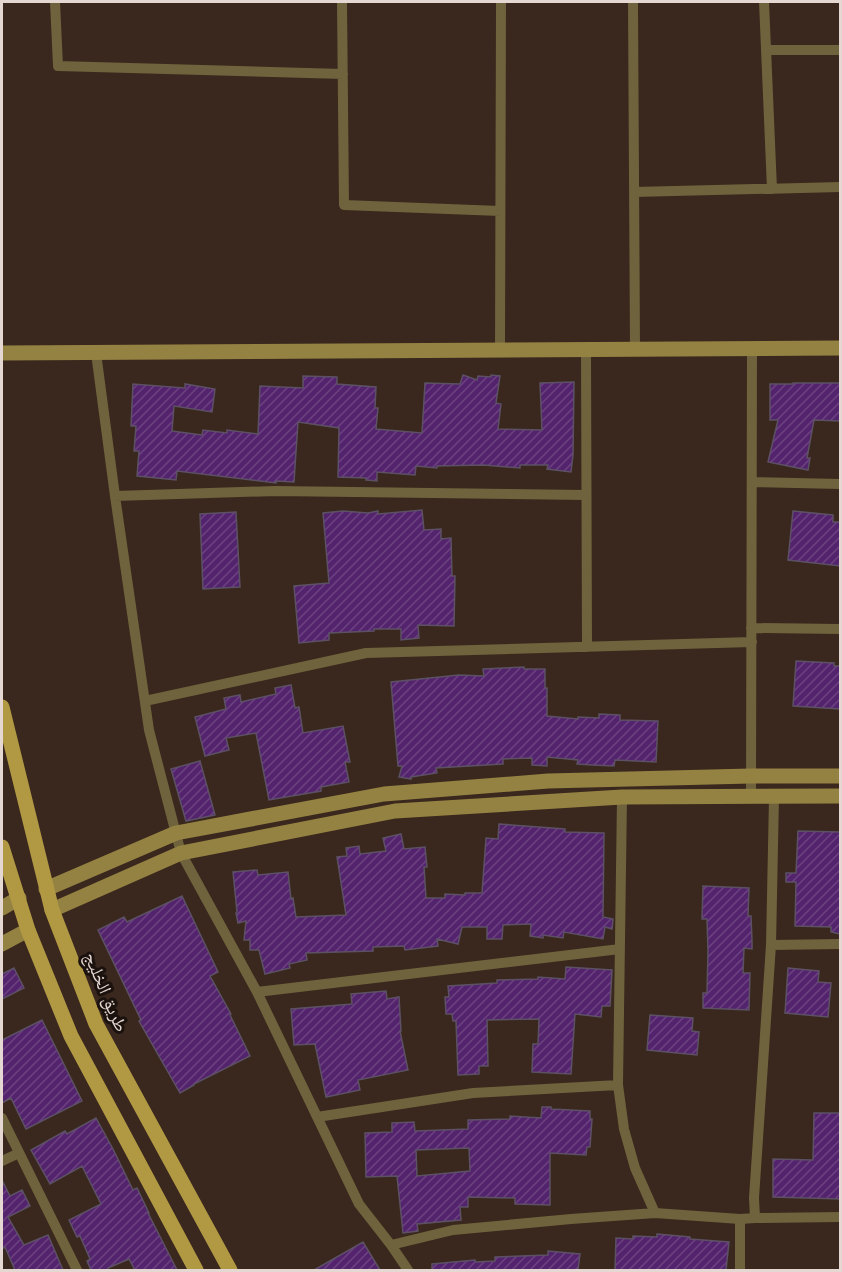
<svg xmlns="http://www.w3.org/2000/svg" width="842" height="1272" font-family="Mulish,'Noto Naskh Arabic',sans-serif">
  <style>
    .building { fill: url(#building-hatch); stroke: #5c5164; stroke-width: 1.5; fill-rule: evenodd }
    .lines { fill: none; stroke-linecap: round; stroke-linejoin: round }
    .street { stroke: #6e633d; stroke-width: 10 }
    .secondary { stroke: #948242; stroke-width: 15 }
    .primary { stroke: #b19944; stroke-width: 15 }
    .labels { text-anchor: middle; stroke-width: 6; stroke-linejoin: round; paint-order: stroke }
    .street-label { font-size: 18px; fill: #e5d8d2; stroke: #1b120e }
  </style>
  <defs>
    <pattern id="building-hatch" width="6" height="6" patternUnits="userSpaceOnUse" patternTransform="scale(1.5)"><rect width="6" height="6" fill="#54236d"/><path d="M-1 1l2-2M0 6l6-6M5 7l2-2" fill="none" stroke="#6c4281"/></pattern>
  </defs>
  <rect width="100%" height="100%" fill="#3a271d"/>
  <path class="building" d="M463,375L477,380L478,376L491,377V375L500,376L496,403L501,404L498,429L542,430L540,383L574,382L573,455L571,472L547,469L548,465H520V468L484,465L437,466V468L416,466L415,475L377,472V481L366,480V478L338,477L339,428L298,422L294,482L276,481V483L177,471L176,480L137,476L139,451H134L136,426H131L133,384L185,388V384L215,389L212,412L174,406L172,431L202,435L203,430L227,433V430L258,434L260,386L303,388V376L337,377V384L376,387L375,408H378L376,429L422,433L425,383L460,384Z
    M793,383H840V421L814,420L807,458H810L808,470L768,462L778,420H770V384H793Z
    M422,510L424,530L441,529V539L451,538L452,576H455L454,626L418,625L419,638L401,640V629H374V631L329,633V640L299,643L294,586L329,583L323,513L343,511L368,513L378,511V514Z
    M793,511L833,515V522H840V566L788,560Z
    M236,512L240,587L203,589L200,514Z
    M796,661L834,663V666H840V709L793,706Z
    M524,667V669H545V688H547V716L578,719V717L599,718V714L620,715V720L658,721L656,762L615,760L614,766L592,765L577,764L578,760L547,757V766L532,765V758L503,759V764L436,768L437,773L411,777V779L399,777L402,766H398L391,682L459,675L484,676L483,669Z
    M291,685L295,708L299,707L303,733L343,726L350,762H345L349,782L321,787V791L269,800L256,733L226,738L229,750L205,756L195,717L226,709L224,698L240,695L241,702L276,694L275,688Z
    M200,761L215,815L186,821L171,769Z
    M499,824L565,829V832L604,833L603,917L613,919L612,929L605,927L603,939L564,932L563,938L543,935V938L530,936L531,924L503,925L502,939H487V927H462L458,944L437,939L438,946L405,950L404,946L373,947V951L306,953L307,960L289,964L290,968L265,974L259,950H250V940H244L246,921L238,923L236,913L237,912L233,872L257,870L258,875L288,872L291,899L293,898L296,917L346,915L337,857L347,856L346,848L359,846L360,854L386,851L383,838L401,834L404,849L425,847L427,867H424L426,898H445V894L465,895V893H482L486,838L498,839Z
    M798,831L840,832V934L831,932V927L795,926L796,882H786V873H796Z
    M703,886L749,888L748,916H751L752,941V949L744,948L743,973H750L749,1010L703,1008V993H707L708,952L707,919H702Z
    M182,896L218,972L210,976L231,1014L230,1015L250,1056L194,1084V1085L180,1093L139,1021L141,1020L98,930L124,917L127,922Z
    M566,967L612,970L610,1006H602L601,1017L575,1014L571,1074L532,1072L533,1044H538L539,1019L487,1020L488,1066H479V1074L458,1075L456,1021H453L452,1014H446L445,997H449L448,986L497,983V980L538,979V977L565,979Z
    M14,968L24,988L2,999V974Z
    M788,968L819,971L818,982L831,983L828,1017L785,1013Z
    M386,991L387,999L399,997L401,1031H400L408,1070L358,1080L360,1090L326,1097L315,1044L294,1045L291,1009L352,1004L351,994Z
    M650,1015L693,1018L692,1031L699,1032L697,1055L647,1050Z
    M42,1020L82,1101L26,1129L11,1098L2,1103V1040Z
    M542,1107H551V1109L590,1111V1119H592L590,1147H587L586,1155L550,1153V1205L515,1204V1198L468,1197V1207H460L461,1220L417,1224L418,1231L403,1233L397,1176L366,1177L365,1133L392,1132V1123L414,1122L415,1131L468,1129V1120L510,1119V1116L541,1118ZM469,1148L470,1171L417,1176L416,1150Z
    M814,1113H840V1199L773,1197V1159L813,1160Z
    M96,1118L113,1149L133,1190L137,1188L149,1213H148L177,1270H135L129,1259L108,1268L109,1270H91L87,1261L90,1259L80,1236L77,1237L69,1220L101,1204L82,1166L50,1184L31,1150L65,1131L67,1134Z
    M2,1180L10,1196L22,1190L30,1206L8,1217L24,1245L48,1235L63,1270H15L5,1247L2,1249Z
    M657,1234L690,1237V1239L729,1242L726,1270H615L616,1238L633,1239V1236L657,1237Z
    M363,1242L380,1270H314Z
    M548,1251L580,1254L578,1270H432V1264L475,1260L476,1262L495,1261V1257L548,1255Z"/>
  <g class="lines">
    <path class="street" d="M55,2L58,66L343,74
      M342,2L344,205L500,211
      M633,2L635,349
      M764,2L772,189
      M766,50H840
      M634,192L840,187
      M500,350L501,2
      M586,350L587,647
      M96,353L115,496L149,730L181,853L257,992L359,1204L391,1245L408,1270
      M752,482L840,484
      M115,496L275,491L586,495
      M751,628L840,629
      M145,701L366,653L752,642
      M622,797L618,1085L624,1129L635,1168L655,1213
      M751,797L752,349
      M771,945L840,944
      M257,992L620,949
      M317,1117L473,1093L618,1085
      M2,1118L77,1270
      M2,1161L19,1153
      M755,1218L754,1198L771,945L774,797
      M740,1219V1270
      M391,1245L453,1230L571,1219L655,1213L740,1219L755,1218L840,1217"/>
    <path class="secondary" d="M2,353L840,348
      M46,889L176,833L384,794L548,781L751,776H840
      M2,908L19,898
      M52,910L181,853L395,811L622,797L840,796
      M2,944L28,930"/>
    <path class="primary" d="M2,707L52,910L96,1024L230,1270
      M2,847L28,930L71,1036L196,1270"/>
  </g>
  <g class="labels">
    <g class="street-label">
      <text transform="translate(106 992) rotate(67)" y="6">طريق الخليج</text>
    </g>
  </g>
  <rect width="842" height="1272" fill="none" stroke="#e5d8d2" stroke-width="6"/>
</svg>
